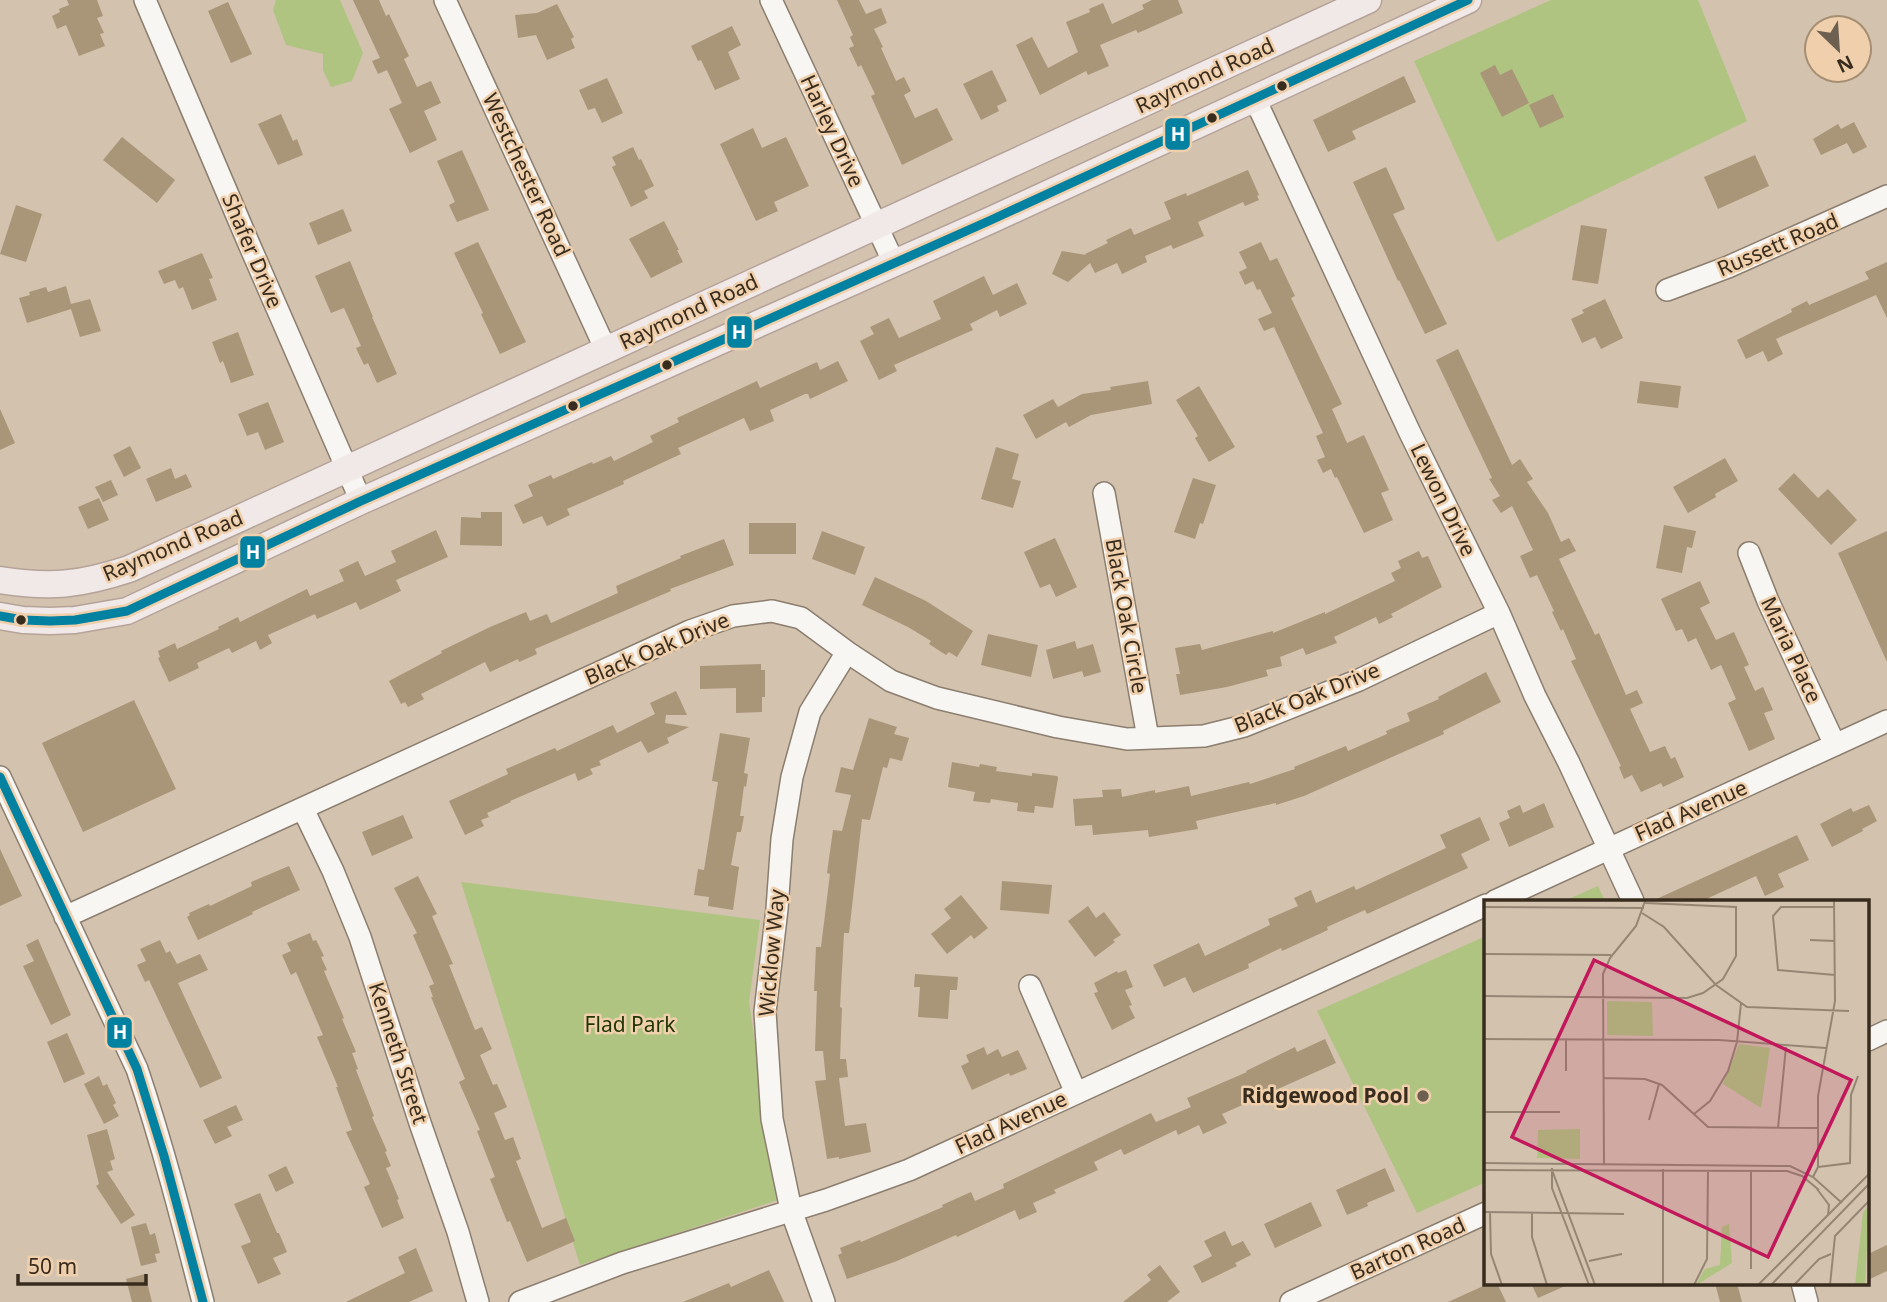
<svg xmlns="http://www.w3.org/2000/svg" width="1887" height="1302" font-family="'Noto Sans',sans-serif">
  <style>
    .green { fill: #aec480 }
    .building { fill: #a99578 }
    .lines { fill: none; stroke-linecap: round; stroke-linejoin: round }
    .minor-casing { stroke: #8b7e6f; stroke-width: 24 }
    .major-casing { stroke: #b5a39a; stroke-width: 29 }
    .minor { stroke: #f8f6f3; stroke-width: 21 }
    .major { stroke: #f1e9e7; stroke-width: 26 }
    .bus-1-casing { stroke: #f0d0ac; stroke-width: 14 }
    .bus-1 { stroke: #0381a1; stroke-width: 9 }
    .bus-dot { fill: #382c1e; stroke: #f0d0ac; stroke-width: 2.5 }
    .poi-dot { fill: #6e6050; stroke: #f0d0ac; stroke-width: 2.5 }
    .labels { text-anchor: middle; stroke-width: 5; stroke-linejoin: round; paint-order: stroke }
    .street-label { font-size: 21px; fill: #382c1e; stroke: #f0d0ac }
    .park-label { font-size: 21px; fill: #1e3503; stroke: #f0d0ac }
    .poi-label { font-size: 21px; font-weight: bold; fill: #382c1e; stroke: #f0d0ac; text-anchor: end }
    .inset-road { fill: none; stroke: #958674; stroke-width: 2 }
    .view { fill: #c2185b; fill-opacity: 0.15; stroke: #c2185b; stroke-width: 3.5 }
    .inset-edge { fill: none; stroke: #382c1e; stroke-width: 3.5 }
    .line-badge { stroke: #f0d0ac; stroke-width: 2.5 }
    .badge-label { font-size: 19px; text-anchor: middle; font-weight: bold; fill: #fff }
  </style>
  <rect width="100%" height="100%" fill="#d3c2ae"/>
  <path class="green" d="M276,0H340L363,53L352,81L331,87L323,70V54L286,45L273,10Z
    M1551,0H1698L1747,121L1497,242L1414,61Z
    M461,882L760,920L749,1002L778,1200L580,1265Z
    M1598,886L1605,901H1564Z
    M1486,936V1182L1417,1213L1317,1011Z"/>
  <path class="building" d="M67,0H97L103,16L97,18L104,33L100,34L105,46L79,56L66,25L57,29L52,16L60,12L59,9L69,5Z
    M353,0H379L386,16L389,14L409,56L404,59L417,87L431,81L441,103L424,111L437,140L410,153L389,109L402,103L387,70L378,74L372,61L380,58Z
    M837,0H859L866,14L881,8L887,23L874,29L883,47L881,48L896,81L904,77L911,91L904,95L915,118L937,108L953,140L902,165L871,96L875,94L861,65L858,67L849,48L854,46L850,37L853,35Z
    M1152,0H1178L1183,13L1138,33L1136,30L1100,45L1109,66L1088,75L1086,71L1040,95L1016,45L1032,37L1048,68L1078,52L1066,22L1090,12L1089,9L1103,3L1112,24L1144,9L1142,5Z
    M228,2L252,54L231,63L208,11Z
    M557,4L574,37L571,39L575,48L547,60L536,35L518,38L515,15L537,13Z
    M732,26L741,45L728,52L740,79L715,90L701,60L698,61L691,46Z
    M1495,65L1500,75L1512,69L1529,103L1502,117L1480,73Z
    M992,70L1007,101L997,106L999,111L981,120L963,84Z
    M1404,76L1416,102L1352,131L1356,139L1328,152L1313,120Z
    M607,78L623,113L602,123L595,108L588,110L579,90Z
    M1553,94L1564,117L1540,128L1529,105Z
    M281,114L293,141L297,139L303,155L278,165L258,124Z
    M1854,122L1867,147L1853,154L1847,143L1821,155L1813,139L1838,124L1841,129Z
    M753,128L762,148L786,137L809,186L774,202L778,211L756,221L720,144Z
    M122,137L175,180L157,203L103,160Z
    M633,147L639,160L641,159L654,186L644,191L648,198L631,207L612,167L616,165L612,157Z
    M462,150L489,210L457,222L449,205L455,202L437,161Z
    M1755,155L1769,186L1718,209L1704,177Z
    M1386,167L1405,209L1393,214L1447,324L1425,334L1399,280L1398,281L1353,182Z
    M1248,170L1259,195L1257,196L1259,200L1245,206L1243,202L1198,222L1204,236L1173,249L1171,245L1145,256L1147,262L1122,274L1117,263L1095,273L1090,263L1068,282L1052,274L1062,251L1086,255L1085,254L1108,243L1106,240L1131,228L1134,235L1171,219L1164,202L1186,193L1187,196Z
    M16,205L42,214L26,262L0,254Z
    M343,209L352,231L318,245L309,223Z
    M664,221L679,250H677L683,262L651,278L629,239Z
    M1581,225L1607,229L1598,284L1572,280Z
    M478,242L526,342L500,354L481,314L483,313L454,253Z
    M1261,242L1270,261L1277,258L1295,296L1291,298L1342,404L1332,409L1347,443L1364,435L1389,490L1381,493L1393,520L1364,533L1337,477L1335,478L1331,469L1323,473L1317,460L1325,457L1316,436L1323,433L1274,327L1264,331L1258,319L1272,313L1260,289L1257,290L1253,281L1245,285L1239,272L1247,268L1239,252Z
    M202,253L213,278L209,279L217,300L192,310L183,287L179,289L175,280L164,284L158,271Z
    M350,261L373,317H372L397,374L377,383L368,363L364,365L356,348L361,346L344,308L331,313L315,276Z
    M1887,262V318L1876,295L1776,339L1783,354L1768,362L1763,351L1746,359L1737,340L1792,312L1791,309L1807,301L1809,305L1869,279L1865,272Z
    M984,276L993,295L1017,283L1027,304L1000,317L997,310L970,324L973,330L894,365L897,371L879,380L860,341L874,334L870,327L889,318L899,338L941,319L933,301Z
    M66,286L71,304L90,299L101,331L80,337L71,309L27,323L19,298L30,295L29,292L46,287L48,292Z
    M1605,299L1623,338L1601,349L1595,337L1582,343L1571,319L1584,313L1582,310Z
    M238,332L254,375L231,383L223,361L220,363L212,342Z
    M1458,349L1512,465L1520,459L1533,479L1527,482L1548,513L1561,542L1569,538L1576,551L1559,559L1595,635L1599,633L1626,695L1637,690L1643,703L1630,709L1650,752L1665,746L1671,759L1675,757L1684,777L1663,787L1661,783L1641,792L1632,775L1624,779L1619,767L1621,766L1571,661L1576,659L1563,629L1561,631L1552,612L1554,611L1537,575L1530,578L1520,556L1533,550L1512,506L1501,513L1492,500L1500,496L1489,479L1492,478L1436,360Z
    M838,361L848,381L810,399L808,394H805L770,410L774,421L750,431L744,418L678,448L681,454L623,481L624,484L567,509L570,515L547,526L542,516L523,524L514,505L533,496L528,485L551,475L553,479L592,462L593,464L611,456L614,461L653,442L650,436L679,422L677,418L757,381L760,388L817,362L820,370Z
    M1148,381L1152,404L1091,415L1069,427L1066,422L1036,439L1023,415L1053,399L1058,407L1082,394L1111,390L1110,387Z
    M1640,381L1681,386L1678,408L1637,403Z
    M1199,386L1235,447L1209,462L1195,438L1198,436L1176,400Z
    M268,402L284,442L265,450L258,432L247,436L238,414Z
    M0,409L15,443L0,450Z
    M130,446L141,468L124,477L113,455Z
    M996,447L1019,454L1012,479L1021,481L1013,508L981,499Z
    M1725,458L1738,481L1715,494L1716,497L1688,513L1673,487Z
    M171,468L175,479L186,474L192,487L156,502L146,479Z
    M1794,473L1818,498L1828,489L1857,520L1831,545L1778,489Z
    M1193,478L1216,485L1203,524L1200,523L1195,539L1174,532Z
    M111,480L118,495L103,502L95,487Z
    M99,498L109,520L88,529L78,507Z
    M481,512H502V546L460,545L461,517L481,518Z
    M749,523H796V554H749Z
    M1664,525L1696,531L1692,548L1687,547L1682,573L1656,568Z
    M436,530L448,557L396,580L401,591L360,610L356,602L317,619L315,614L268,635L272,643L260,650L256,641L232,653L229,648L197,663L199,668L169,682L158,658L160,657L158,651L175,643L177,649L219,629L218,627L238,617L240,622L307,589L310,596L344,581L339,570L358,561L365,576L396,562L391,551Z
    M822,531L865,547L855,575L812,559Z
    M1887,531V662L1838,553Z
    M1055,538L1077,587L1056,597L1050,584L1040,588L1024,552Z
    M724,539L734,565L670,589L671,591L535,649L537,654L519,662L518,659L490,672L485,662L421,694L424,699L408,707L405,702L401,704L389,681L442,653L441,651L490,627L526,612L530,621L547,614L551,623L618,593L616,586L681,558L680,556Z
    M1419,551L1422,558L1428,556L1442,587L1391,614L1393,617L1379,624L1376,617L1334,637L1337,643L1306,655L1303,648L1280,657L1282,666L1266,670L1268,676L1227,687L1180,695L1176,674H1180L1175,648L1200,644L1202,650L1273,631V633L1325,612V614L1395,581L1391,573L1401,568L1398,561Z
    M875,577L926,601L973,631L957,657L949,652L946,655L929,644L931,641L908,627L862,605Z
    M1700,581L1710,603L1700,608L1716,640L1734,632L1749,665L1744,667L1755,691L1763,687L1773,710L1764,713L1775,739L1749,751L1728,703L1736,699L1721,665L1711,670L1696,638L1688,642L1682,629L1676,631L1661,599Z
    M988,634L1038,645L1031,677L981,665Z
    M1075,641L1077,649L1093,644L1101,672L1084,677L1082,671L1053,679L1046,650Z
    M761,664V670H765V697H762V712L736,713V688L700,689V666Z
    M1486,672L1501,702L1443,731L1444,734L1304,796L1276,805V803L1196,821L1198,829L1149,837L1148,830L1093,835L1092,825L1075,826L1073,799L1103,797L1102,790L1121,789L1122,797L1155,790V793L1189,786L1191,796L1249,782L1250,784L1295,769L1294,767L1346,746L1348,751L1387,734L1386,731L1410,721L1407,713L1439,699L1438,697Z
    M676,691L687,715H666L665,723L689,727L667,738L669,743L648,753L641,741L599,761L601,765L590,769L593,774L578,781L575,773L510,801L511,802L487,813L489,817L481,820L484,826L465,835L449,801L508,774L506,769L555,748L557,751L613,725L617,733L655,714L650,703Z
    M134,700L176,789L83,832L42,743Z
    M869,718L897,727L894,734L909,738L902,761L890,758L887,768L883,767L870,820L862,819L849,933H844L840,1007L842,1008L840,1059H846L848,1077L839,1078L845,1126L866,1123L871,1152L839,1159V1157L827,1159L815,1081L826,1080L823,1051H815L817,991H814L816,947H821L830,874L827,873L833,830L842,831L851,795L835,792L841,767L853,770Z
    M720,733L750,738L744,773L748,774L746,787L744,786L740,816H744L741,832H737L731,865L739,867L733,910L708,906L709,897L694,895L698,869L704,870L718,782L712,781Z
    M952,762L979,767L980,764L997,767L996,771L1032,776V773L1057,776L1058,778L1053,808L1035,806L1034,813L1017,811L1018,803L991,799L990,803L973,801L975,792L948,787Z
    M1544,803L1554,827L1509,847L1499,823L1510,818L1507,811L1520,805L1523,813Z
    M1869,805L1877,821L1862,829L1863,831L1832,847L1820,824L1851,808L1853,812Z
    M403,815L413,838L372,856L362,832Z
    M1480,817L1490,840L1461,854L1468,868L1367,914L1365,910L1327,927L1328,930L1282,951L1281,948L1248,964L1249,968L1193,993L1185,977L1164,987L1153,965L1199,943L1205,956L1270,925L1268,919L1298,906L1294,898L1311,890L1316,903L1354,886L1356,890L1446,848L1440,835Z
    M1797,835L1809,860L1778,874L1784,887L1765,896L1756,876L1702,901H1652Z
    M0,849L22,896L0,906Z
    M289,866L300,890L252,912L253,914L198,940L187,917L190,915L189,913L209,904L210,906L252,886L251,882Z
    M418,876L437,914L432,916L453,964L449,965L475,1030L482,1027L492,1049L480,1055L493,1085L497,1084L507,1107L494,1113L505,1140L513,1137L521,1159L516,1161L542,1228L566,1218L575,1241L527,1262L510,1221L507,1222L490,1179L495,1177L477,1131L480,1130L459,1082L465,1079L431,997H433L429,986L434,984L413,935L417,933L394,888Z
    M1002,881L1052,885L1049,914L1000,910Z
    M961,895L988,928L974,939L971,935L947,954L931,934L951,918L944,909Z
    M1088,906L1096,918L1104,912L1121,935L1113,940L1115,942L1095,957L1068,921Z
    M310,933L313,941L316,940L324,956L321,957L327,970L324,971L344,1018L342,1019L356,1052L352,1053L358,1069L356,1070L374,1116L372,1117L387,1151L385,1152L391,1166L386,1168L399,1199L397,1200L404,1218L382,1228L364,1187L370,1184L346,1132L352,1130L336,1087H338L317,1037L323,1035L296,972L291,975L282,955L291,951L287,943Z
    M38,939L71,1015L51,1025L23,966L34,961L26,945Z
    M160,940L166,953L170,951L177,964L200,954L208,970L178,983L222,1078L200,1088L149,980L145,982L137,965L146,961L140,949Z
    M1126,970L1133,987L1125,990L1132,1005L1129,1006L1135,1018L1112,1030L1094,993L1098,992L1094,983L1117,971L1118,973Z
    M915,974L958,977L957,990H950L948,1019L918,1017L920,987H914Z
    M67,1033L85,1074L64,1083L47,1042Z
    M1325,1039L1336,1063L1222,1114L1227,1123L1203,1134L1199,1125L1178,1135L1176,1130L1124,1155L1121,1149L1094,1162L1098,1170L1054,1190L1056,1193L1033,1203L1037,1212L1019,1220L1015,1210L957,1237L956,1235L897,1261L847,1279L838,1255L842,1253L840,1248L860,1240L861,1242L943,1207L942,1205L971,1192L975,1201L1004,1188L1003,1184L1151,1113L1156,1122L1191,1107L1187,1098L1247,1072L1246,1071L1295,1047L1297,1052Z
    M984,1047L987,1055L998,1049L1002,1057L1018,1050L1027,1069L1010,1076L1009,1073L972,1090L961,1066L969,1062L966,1055Z
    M99,1076L103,1086L107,1084L116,1103L113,1105L119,1116L104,1124L84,1084Z
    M236,1105L243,1120L227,1127L232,1136L215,1144L203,1120Z
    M107,1129L115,1159L110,1161L113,1170L107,1172L135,1215L121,1224L96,1186L99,1184L87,1135Z
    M286,1166L294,1183L276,1192L268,1175Z
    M1385,1168L1395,1191L1367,1203L1368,1206L1347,1215L1336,1190Z
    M260,1193L277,1233H279L287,1252L273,1258L281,1274L258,1284L241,1246L251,1242L234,1204Z
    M1311,1202L1322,1226L1275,1248L1264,1224Z
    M146,1223L150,1235L155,1233L160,1253L155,1254L157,1262L141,1266L131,1227Z
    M1225,1231L1232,1246L1243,1241L1251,1255L1235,1263L1237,1266L1202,1283L1193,1266L1212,1256L1204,1241Z
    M1887,1245V1271L1868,1280V1254Z
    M416,1248L433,1291L409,1302H346L405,1273L398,1257Z
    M1160,1265L1180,1292L1167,1302H1123L1151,1280L1147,1275Z
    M769,1270L784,1302H683L729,1283L731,1287Z
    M145,1274L152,1302H132L126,1279Z
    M1490,1283H1497L1506,1302H1448Z
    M1531,1283H1572L1538,1298Z
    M1715,1283H1737L1742,1302H1720Z"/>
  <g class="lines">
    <defs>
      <path id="minor" d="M145,0L249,244L361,501
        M445,0L606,350
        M771,0L894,263
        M1255,99L1410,433L1499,613L1535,696L1569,763L1633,901
        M1667,290L1728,267L1887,196
        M1104,493L1148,738
        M1749,553L1768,601L1835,745
        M0,777L137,1069C163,1146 183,1224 203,1302
        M303,809L333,871L360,937L420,1123L458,1232L478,1302
        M1495,901L1887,721
        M65,917L690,631L733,616L772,611L801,618L847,652L891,681L937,698L1058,727L1127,739L1204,736L1244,726L1359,680L1499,613
        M1030,986L1076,1093
        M1868,1040L1887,1031
        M1802,1283L1807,1302
        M520,1302L622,1263L826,1200L909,1170L1486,905
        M824,1302L791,1210L772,1119L765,1012L777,909L782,839L792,777L810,712L847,652
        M1291,1302L1486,1213"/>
      <path id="major" d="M0,580C51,588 80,585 129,569L1368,0
        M0,616L23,620L50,621L75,620L127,611L361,501L991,220L1468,0"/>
    </defs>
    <use href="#minor" class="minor-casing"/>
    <use href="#major" class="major-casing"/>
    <use href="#minor" class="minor"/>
    <use href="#major" class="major"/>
    <defs>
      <path id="bus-1" d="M0,616L23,620L50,621L75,620L127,611L361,501L991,220L1468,0
        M0,777L137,1069L164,1156L203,1302"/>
    </defs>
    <use href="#bus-1" class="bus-1-casing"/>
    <use href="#bus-1" class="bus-1"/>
  </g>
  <g class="bus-dot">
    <circle cx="1282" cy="86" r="6"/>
    <circle cx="1212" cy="118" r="6"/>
    <circle cx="667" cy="365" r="6"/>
    <circle cx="573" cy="406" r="6"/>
    <circle cx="21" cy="620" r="6"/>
  </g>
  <circle class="poi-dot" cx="1423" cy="1096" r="7"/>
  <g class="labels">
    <g class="street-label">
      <text transform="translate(1205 76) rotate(-25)" y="7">Raymond Road</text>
      <text transform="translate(832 131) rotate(65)" y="7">Harley Drive</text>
      <text transform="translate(526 175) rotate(65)" y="7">Westchester Road</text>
      <text transform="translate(1778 245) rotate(-23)" y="7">Russett Road</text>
      <text transform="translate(252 251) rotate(67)" y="7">Shafer Drive</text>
      <text transform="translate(689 312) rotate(-25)" y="7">Raymond Road</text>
      <text transform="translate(1443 500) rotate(64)" y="7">Lewon Drive</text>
      <text transform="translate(173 546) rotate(-23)" y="7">Raymond Road</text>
      <text transform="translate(1126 616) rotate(80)" y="7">Black Oak Circle</text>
      <text transform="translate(657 649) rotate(-23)" y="7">Black Oak Drive</text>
      <text transform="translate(1791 650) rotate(65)" y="7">Maria Place</text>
      <text transform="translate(1307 698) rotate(-22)" y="7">Black Oak Drive</text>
      <text transform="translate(1691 811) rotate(-24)" y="7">Flad Avenue</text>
      <text transform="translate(772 953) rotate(-85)" y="7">Wicklow Way</text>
      <text transform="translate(398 1053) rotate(72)" y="7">Kenneth Street</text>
      <text transform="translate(1011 1123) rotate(-25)" y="7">Flad Avenue</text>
      <text transform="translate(1408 1249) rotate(-24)" y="7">Barton Road</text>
    </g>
    <g class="park-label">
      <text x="630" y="1032">Flad Park</text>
    </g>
    <g class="poi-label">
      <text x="1409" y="1103">Ridgewood Pool</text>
    </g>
  </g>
  <g transform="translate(1484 900)">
    <rect width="385" height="385" fill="#d3c2ae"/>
    <path d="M123,101L168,102L169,136L123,135ZM255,144L286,148L277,208L239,184ZM96,229V259L53,258L54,230ZM385,306L381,385H371L379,312ZM245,324L248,363L212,385L221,369L236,365L238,327Z" fill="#aec480"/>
    <path class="inset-road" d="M0,7L160,8M350,7H297L289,16L294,70L351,75M158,13L180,27L232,85L263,107L365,111M326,40L351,41M0,54L127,55M0,96L203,98L219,93L239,79L252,56V7L161,3M0,139L235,140L342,148M82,171V139M119,178L161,179L178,185L224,227L333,228M0,212H76M210,214L226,201L244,171L253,142L257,103M165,220L175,184M294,228L302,147M0,263L306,266L329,277L358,303M120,264L119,74L126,58L152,26L161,1M334,267L366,263L367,195L374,176M68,268V288L105,385M179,269V385M0,270L303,271L318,276L335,290M68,270L111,385M267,270V369M329,277L334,267V196L351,101L350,0M333,289L345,305L344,315M0,312L140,314M6,313L7,354L18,385M48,313V337L63,385M105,361L138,354M210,385L223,359L224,271M274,385L385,274M287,385L385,284M310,385L335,359L347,354M346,385L351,336L385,301"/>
    <path class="view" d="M110,60L367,180L284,357L28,237Z"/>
    <rect width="385" height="385" class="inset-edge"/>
  </g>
  <g class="line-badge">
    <rect x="1164" y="117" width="27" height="34" rx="7" fill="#0381a1"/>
    <rect x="726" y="315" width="27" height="34" rx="7" fill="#0381a1"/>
    <rect x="239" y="535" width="27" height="34" rx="7" fill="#0381a1"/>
    <rect x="106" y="1016" width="27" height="33" rx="7" fill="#0381a1"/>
  </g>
  <g class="badge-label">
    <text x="1178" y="141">H</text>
    <text x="739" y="339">H</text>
    <text x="253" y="559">H</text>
    <text x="120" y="1039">H</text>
  </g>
  <g transform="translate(1838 49) rotate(155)"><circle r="33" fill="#f0d0ac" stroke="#a68e73" stroke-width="2"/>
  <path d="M0-5L12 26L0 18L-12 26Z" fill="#6e6050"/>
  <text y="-10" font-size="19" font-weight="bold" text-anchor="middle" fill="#382c1e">N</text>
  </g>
  <path d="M18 1274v10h128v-10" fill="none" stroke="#382c1e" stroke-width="3.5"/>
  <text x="28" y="1274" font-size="21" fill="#382c1e" stroke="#f0d0ac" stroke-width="5" paint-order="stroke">50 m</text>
</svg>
